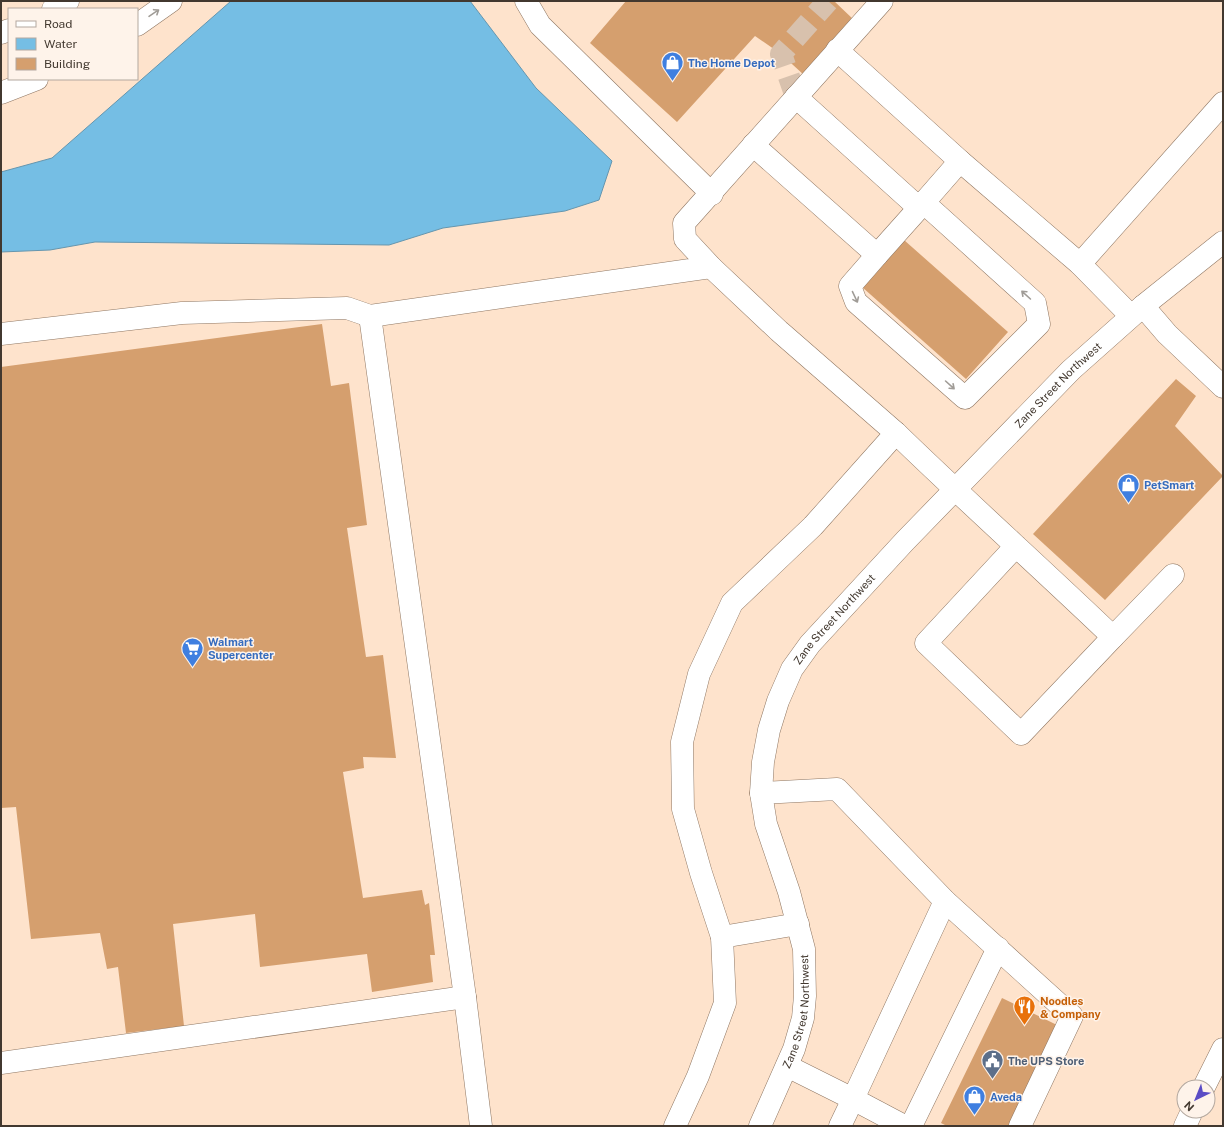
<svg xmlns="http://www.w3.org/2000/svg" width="1224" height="1127" font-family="'Public Sans',sans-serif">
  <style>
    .water { fill: #75bee4; stroke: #6696ae }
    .building { fill: #d59f6e }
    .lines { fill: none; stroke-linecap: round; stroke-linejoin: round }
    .minor-tunnel { stroke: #d8c1ad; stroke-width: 22; stroke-dasharray: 22 11; stroke-linecap: butt }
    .minor-casing { stroke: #8f7763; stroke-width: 23 }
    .highway-casing { stroke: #8f7763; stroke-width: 23 }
    .minor { stroke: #fff; stroke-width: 22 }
    .highway { stroke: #fff; stroke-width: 22 }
    .oneway { stroke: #a09c97 }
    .labels { text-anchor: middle; stroke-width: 3; stroke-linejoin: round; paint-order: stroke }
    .shop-label { font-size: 11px; font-weight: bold; fill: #366cbe; stroke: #fef3ea; text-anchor: start }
    .street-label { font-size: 11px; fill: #42382f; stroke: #fef3ea }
    .food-label { font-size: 11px; font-weight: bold; fill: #c56008; stroke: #fef3ea; text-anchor: start }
    .service-label { font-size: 11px; font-weight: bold; fill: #4e5e75; stroke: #fef3ea; text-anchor: start }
  </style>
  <rect width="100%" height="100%" fill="#fee3cc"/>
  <path class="water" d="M231,1H470L536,88L612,161L599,200L565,211L443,228L389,245L95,242L50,250L1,252V172L52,158Z"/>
  <path class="building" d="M626,1H834L854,20L804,75L781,54L755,36L677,122L590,43Z
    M904,240L1008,332L966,379L862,287Z
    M322,324L331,386L349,383L367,525L347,528L366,657L383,655L396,758L363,757L364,768L343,772L363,898L422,890L425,905L429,903L435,955H430L433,982L372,992L367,954L260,967L255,914L173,924L184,1026L126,1033L118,967L107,969L100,933L31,939L16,807L1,808V367Z
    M1176,379L1196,396L1175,426L1223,476L1105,600L1033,534Z
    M1002,998L1059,1026L1010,1126H947L941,1123Z"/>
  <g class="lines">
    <path class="minor-tunnel" d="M796,97L781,54L828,1"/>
    <defs>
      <g id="minor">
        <path d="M526,1L540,25L712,194"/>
        <path d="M53,9L68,1"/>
        <path d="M137,25L171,1"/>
        <path d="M1,33L9,30"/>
        <path d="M837,50L960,161L1080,264L1131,316"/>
        <path d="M1,93L37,79"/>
        <path d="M796,97L919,208L960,161"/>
        <path d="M753,145L877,255L919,208"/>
        <path d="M877,255L850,286L856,302L965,398L1039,324L1035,303L923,202"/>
        <path d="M1080,264L1223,103"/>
        <path d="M1143,306L1167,334L1223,387"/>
        <path d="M370,316L465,997L481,1126"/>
        <path d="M1,334L182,313L347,308L370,316L711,267L685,239L684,223L882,1"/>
        <path d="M896,433C967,502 1041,568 1113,637L1021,734L926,643L1016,546"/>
        <path d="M1113,637L1173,575"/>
        <path d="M761,793L837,789L945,901L853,1099L904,1126"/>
        <path d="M945,901L1072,1016L1020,1126"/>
        <path d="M722,937L798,924"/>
        <path d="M1,1063L465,997"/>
        <path d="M787,1066L853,1099L840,1126"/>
        <path d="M675,1126L698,1076L725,1003L722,937L701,873L683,809L682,742L699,674L732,603L813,526L896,433L779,331L711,267"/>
        <path id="s1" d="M760,1126L794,1049L803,1018L805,996L804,949L789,892L766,824L761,793L763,762L769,730L778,701L792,669L810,644L905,541L1071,370L1143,306L1223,242"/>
        <path d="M911,1126L998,948"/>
      </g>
      <path id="highway" d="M1204,1087L1223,1049
        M1185,1126L1192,1111"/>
    </defs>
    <use href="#minor" class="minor-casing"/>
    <use href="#highway" class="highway-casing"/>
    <use href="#minor" class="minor"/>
    <use href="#highway" class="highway"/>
  </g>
  <defs><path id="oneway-shaft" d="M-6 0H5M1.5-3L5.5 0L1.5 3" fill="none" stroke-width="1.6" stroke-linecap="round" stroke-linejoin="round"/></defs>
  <g class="oneway">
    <use href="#oneway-shaft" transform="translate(154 13) rotate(-34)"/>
    <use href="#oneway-shaft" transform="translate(1026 295) rotate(-138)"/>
    <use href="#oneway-shaft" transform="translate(855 297) rotate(65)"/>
    <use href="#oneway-shaft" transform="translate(950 385) rotate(42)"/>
  </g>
  <defs>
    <symbol id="shop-pin" viewBox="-11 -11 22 30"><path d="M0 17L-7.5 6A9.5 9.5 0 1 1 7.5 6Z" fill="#3f7fe0" stroke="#fef3ea"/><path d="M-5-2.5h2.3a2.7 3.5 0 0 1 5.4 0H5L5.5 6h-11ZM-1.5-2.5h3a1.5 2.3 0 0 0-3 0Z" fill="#fff"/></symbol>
    <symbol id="supermarket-pin" viewBox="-11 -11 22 30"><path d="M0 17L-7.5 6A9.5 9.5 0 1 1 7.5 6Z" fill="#3f7fe0" stroke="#fef3ea"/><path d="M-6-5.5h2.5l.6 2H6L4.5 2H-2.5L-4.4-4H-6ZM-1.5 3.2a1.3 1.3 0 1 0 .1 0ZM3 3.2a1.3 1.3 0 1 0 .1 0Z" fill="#fff"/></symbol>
    <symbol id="restaurant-pin" viewBox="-11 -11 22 30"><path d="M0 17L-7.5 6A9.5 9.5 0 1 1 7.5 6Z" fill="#e8710a" stroke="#fef3ea"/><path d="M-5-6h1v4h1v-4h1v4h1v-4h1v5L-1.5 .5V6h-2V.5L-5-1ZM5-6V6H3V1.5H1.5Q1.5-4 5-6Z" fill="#fff"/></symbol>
    <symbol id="civic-pin" viewBox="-11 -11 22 30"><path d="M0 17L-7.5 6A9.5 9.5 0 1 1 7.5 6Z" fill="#5c6f8a" stroke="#fef3ea"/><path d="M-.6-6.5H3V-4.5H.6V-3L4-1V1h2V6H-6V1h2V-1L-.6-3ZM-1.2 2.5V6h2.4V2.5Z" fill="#fff"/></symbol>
  </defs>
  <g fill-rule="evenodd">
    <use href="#shop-pin" x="660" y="50" width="25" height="34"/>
    <use href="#shop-pin" x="1116" y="472" width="25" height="34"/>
    <use href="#supermarket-pin" x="180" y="636" width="25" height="34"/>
    <use href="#restaurant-pin" x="1012" y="994" width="25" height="34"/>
    <use href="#civic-pin" x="980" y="1048" width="25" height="34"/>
    <use href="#shop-pin" x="962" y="1084" width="25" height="34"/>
  </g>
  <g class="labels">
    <g class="shop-label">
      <text x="688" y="67">The Home Depot</text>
      <text x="1144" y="489">PetSmart</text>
      <text x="208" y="646">Walmart<tspan x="208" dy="13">Supercenter</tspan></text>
      <text x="990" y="1101">Aveda</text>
    </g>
    <g class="street-label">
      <text dy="4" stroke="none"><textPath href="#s1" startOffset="866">Zane Street Northwest</textPath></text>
      <text dy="4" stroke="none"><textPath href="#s1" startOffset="542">Zane Street Northwest</textPath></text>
      <text dy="4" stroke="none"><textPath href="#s1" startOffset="122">Zane Street Northwest</textPath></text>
    </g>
    <g class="food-label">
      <text x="1040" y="1005">Noodles<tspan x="1040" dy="13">&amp; Company</tspan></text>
    </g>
    <g class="service-label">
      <text x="1008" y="1065">The UPS Store</text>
    </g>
  </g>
  <rect width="1224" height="1127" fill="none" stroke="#42382f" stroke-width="4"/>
  <rect x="8" y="8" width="130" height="72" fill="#fef3ea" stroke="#b3a89f"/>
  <rect x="16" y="21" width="20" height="6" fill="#ffffff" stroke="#b3a89f"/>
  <text x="44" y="28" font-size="12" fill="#42382f">Road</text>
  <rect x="16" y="38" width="20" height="12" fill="#75bee4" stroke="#b3a89f"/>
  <text x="44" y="48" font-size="12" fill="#42382f">Water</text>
  <rect x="16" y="58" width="20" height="12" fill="#d59f6e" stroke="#b3a89f"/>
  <text x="44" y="68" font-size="12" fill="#42382f">Building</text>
  <g transform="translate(1196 1099) rotate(223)"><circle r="19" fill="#fef3ea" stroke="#b3a89f"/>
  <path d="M0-3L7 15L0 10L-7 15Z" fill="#5b4cc5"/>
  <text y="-6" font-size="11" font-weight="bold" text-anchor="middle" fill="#42382f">N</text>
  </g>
</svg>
